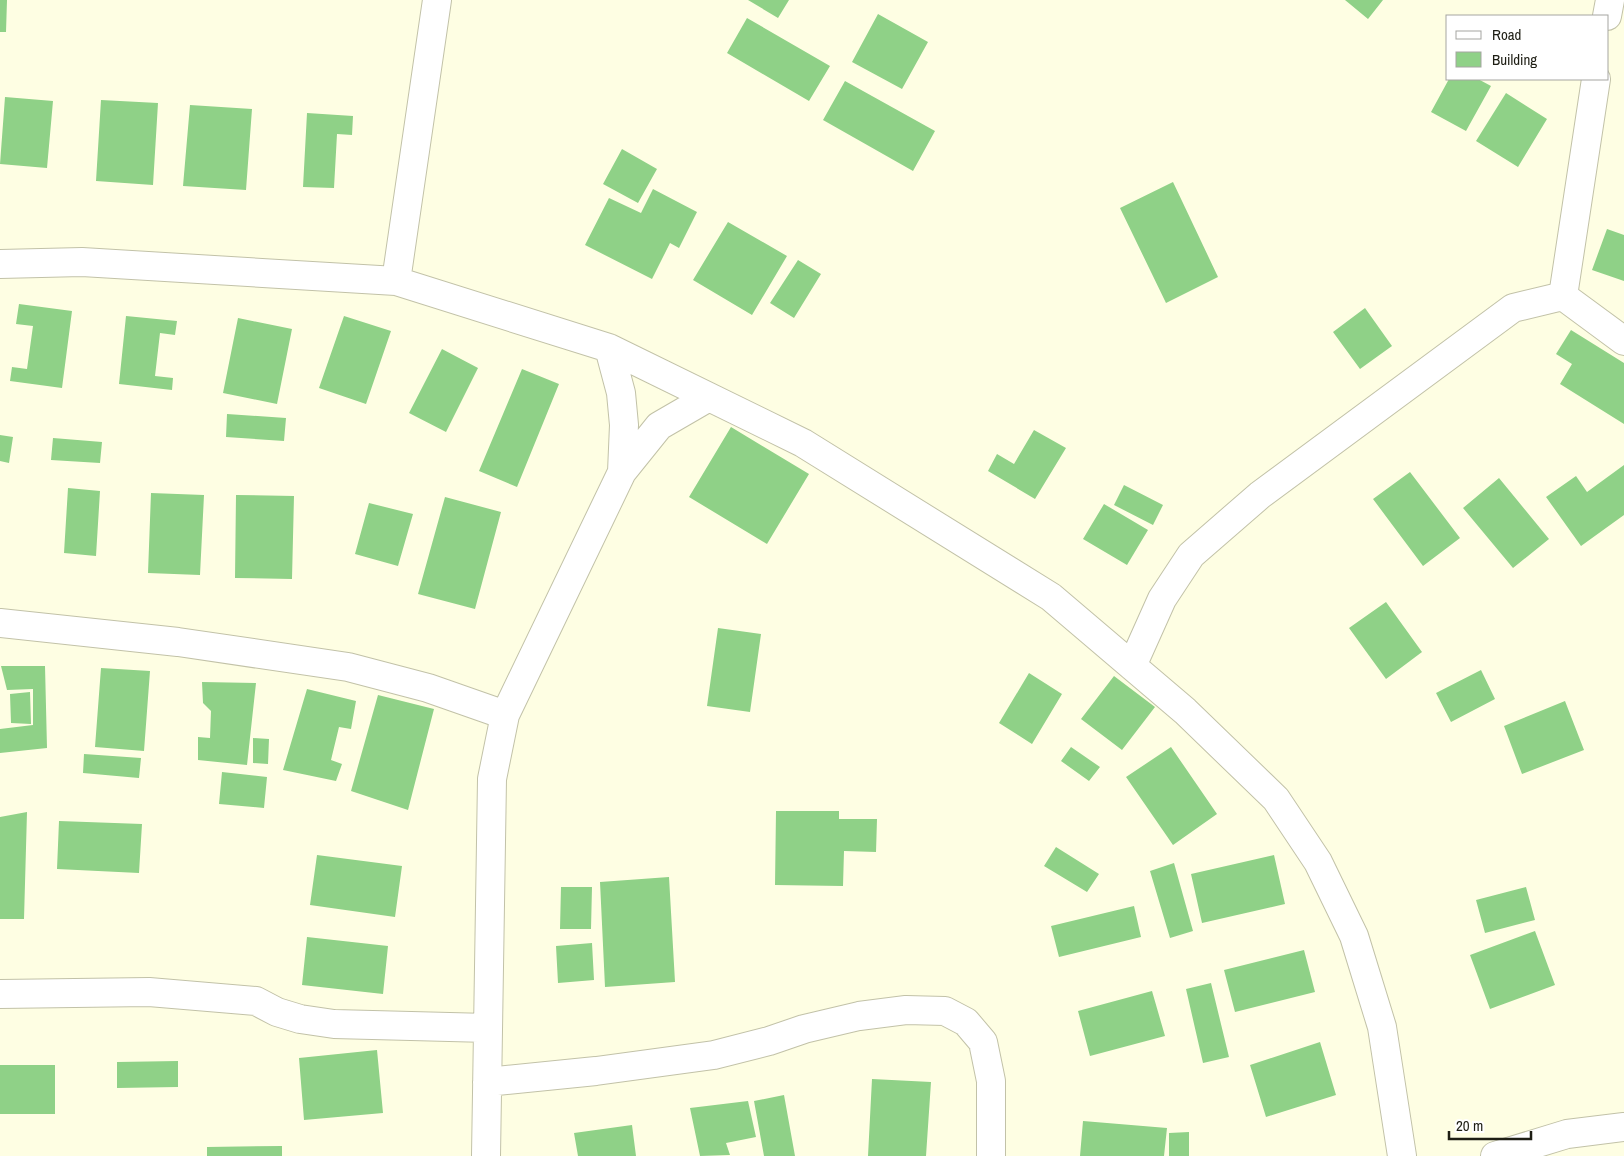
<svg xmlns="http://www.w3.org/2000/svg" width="1624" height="1156" font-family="'Archivo Narrow',sans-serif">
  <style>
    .building { fill: #8fd187 }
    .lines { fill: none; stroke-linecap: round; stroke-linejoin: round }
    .street-casing { stroke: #c2c2a8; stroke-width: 30 }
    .street { stroke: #fff; stroke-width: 28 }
  </style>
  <rect width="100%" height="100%" fill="#fefee3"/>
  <path class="building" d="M0,0H7L6,32H0Z
    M748,0H789L778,18Z
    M1345,0H1383L1368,19Z
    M878,14L928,42L902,89L852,62Z
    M747,18L830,66L809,101L727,53Z
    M1449,79H1478L1491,86L1466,131L1431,112Z
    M845,81L935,131L913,171L823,120Z
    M1506,93L1547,119L1518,167L1476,141Z
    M5,97L53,101L47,168L0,164Z
    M101,100L158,103L153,185L96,181Z
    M190,105L252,109L246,190L183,186Z
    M307,113L353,116L352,135L337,134L334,188L303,187Z
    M622,149L657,169L638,203L603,184Z
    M1173,182L1218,277L1166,303L1120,208Z
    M653,189L697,212L679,248L670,243L652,279L585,245L609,198L641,213Z
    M728,222L787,256L752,315L693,280Z
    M1607,229L1624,235V281L1592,270Z
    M798,260L821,274L794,318L770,303Z
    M19,304L72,311L62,388L10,381L12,367L27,369L33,326L16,324Z
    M1365,308L1392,346L1360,369L1333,332Z
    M126,316L177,321L175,335L160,333L155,376L173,378L172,390L119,384Z
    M344,316L391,331L366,404L319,388Z
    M238,318L292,329L277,404L223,393Z
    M1571,330L1624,363V424L1560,384L1572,364L1556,354Z
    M442,349L478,368L446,432L409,413Z
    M522,369L559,384L517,487L479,471Z
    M227,414L286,418L284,441L226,437Z
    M731,427L809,474L767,544L689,497Z
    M1034,430L1066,448L1035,499L988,471L997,454L1014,464Z
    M0,435L13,437L9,463L0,461Z
    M53,438L102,442L100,463L51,460Z
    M1624,465V515L1581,546L1546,497L1576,476L1587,492Z
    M1410,472L1460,538L1423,566L1373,499Z
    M1499,478L1549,539L1513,568L1463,508Z
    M1124,485L1163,505L1153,525L1114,505Z
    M68,488L100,491L96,556L64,553Z
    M151,493L204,495L200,575L148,573Z
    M236,495L294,496L292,579L235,578Z
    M445,497L501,512L475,609L418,594Z
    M369,503L413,514L398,566L355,554Z
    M1104,504L1148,530L1127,565L1083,539Z
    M1386,602L1422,652L1386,679L1349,628Z
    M718,628L761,634L750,712L707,706Z
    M1,666H45L47,748L0,753V729L33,725V689L7,690Z
    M101,668L150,671L144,751L95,747Z
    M1481,670L1495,699L1451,722L1436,693Z
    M1029,673L1062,694L1032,744L999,723Z
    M1114,676L1155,707L1122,750L1081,719Z
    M202,682L256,683L247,765L198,760V737L210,738L211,711L203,703Z
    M307,689L356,701L351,729L339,727L331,760L342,764L336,781L283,770Z
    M30,692L31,724L11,723L10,694Z
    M378,695L434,709L408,810L351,791Z
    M1565,701L1584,750L1522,774L1504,726Z
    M253,738L269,739L268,764L253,763Z
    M1071,747L1100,767L1089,781L1061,761Z
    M1171,747L1217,814L1173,845L1126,777Z
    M84,754L141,758L139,778L83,773Z
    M222,772L267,777L264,808L219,804Z
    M776,811H839V819H877L876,852L844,851L843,886L775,885Z
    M27,812L24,919H0V817Z
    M59,821L142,824L139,873L57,869Z
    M1056,847L1099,874L1087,892L1044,866Z
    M317,855L402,866L395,917L310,905Z
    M1274,855L1285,904L1202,923L1191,874Z
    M1174,863L1193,931L1170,938L1150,871Z
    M669,877L675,982L605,987L600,882Z
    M561,887H592L591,929H560Z
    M1526,887L1535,920L1485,933L1476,900Z
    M1134,906L1141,937L1059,957L1051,926Z
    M1535,931L1555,985L1490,1009L1470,955Z
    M307,937L388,946L383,994L302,985Z
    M592,943L594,980L558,983L556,946Z
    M1304,950L1315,992L1235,1012L1224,970Z
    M1211,983L1229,1057L1203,1063L1186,989Z
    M1152,991L1165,1036L1090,1056L1078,1011Z
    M1320,1042L1336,1095L1266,1117L1250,1065Z
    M377,1050L383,1113L304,1120L299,1058Z
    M178,1061V1087L117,1088V1062Z
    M0,1065H55V1114H0Z
    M872,1079L931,1082L926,1156H868Z
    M784,1095L795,1156H764L754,1101Z
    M748,1101L756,1137L726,1143L730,1155L700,1156L690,1108Z
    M1083,1121L1167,1128L1164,1156H1080Z
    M632,1125L636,1156H578L574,1133Z
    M1189,1132V1156H1169V1133Z
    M282,1146V1156H207V1147Z"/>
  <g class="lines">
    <defs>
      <path id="street" d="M1607,16L1610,0
        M0,264L82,262L396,281L609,348L803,443L1051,597L1185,711L1276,799L1318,862L1354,936L1382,1027L1402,1156
        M396,281L437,0
        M1563,296L1596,79
        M609,348L621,393L624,425L622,472
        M0,623L178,642L348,667L428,688L505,715
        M1132,666L1162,599L1191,555L1260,495L1513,308L1563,296L1624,341
        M0,994L149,992L256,1001L277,1012L300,1019L334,1024L488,1028
        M487,1082L596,1071L714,1055L769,1041L804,1029L859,1016L906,1010L945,1011L966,1022L983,1042L991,1081V1156
        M486,1156L492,779L505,715L622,472L659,426L709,397
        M1495,1156L1567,1134L1624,1127"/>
    </defs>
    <use href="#street" class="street-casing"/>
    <use href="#street" class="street"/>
  </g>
  <rect x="1446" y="15" width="162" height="65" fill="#ffffff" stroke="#a5a5a1"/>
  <rect x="1456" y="31" width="25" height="8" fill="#ffffff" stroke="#a5a5a1"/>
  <text x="1492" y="40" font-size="15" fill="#1e1e14">Road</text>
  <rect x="1456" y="52" width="25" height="15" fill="#8fd187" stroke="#a5a5a1"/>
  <text x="1492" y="65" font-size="15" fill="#1e1e14">Building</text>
  <path d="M1449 1131v8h82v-8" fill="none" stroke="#1e1e14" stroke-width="2.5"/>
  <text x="1456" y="1131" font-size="15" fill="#1e1e14" stroke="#ffffff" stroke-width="4" paint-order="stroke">20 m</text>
</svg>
